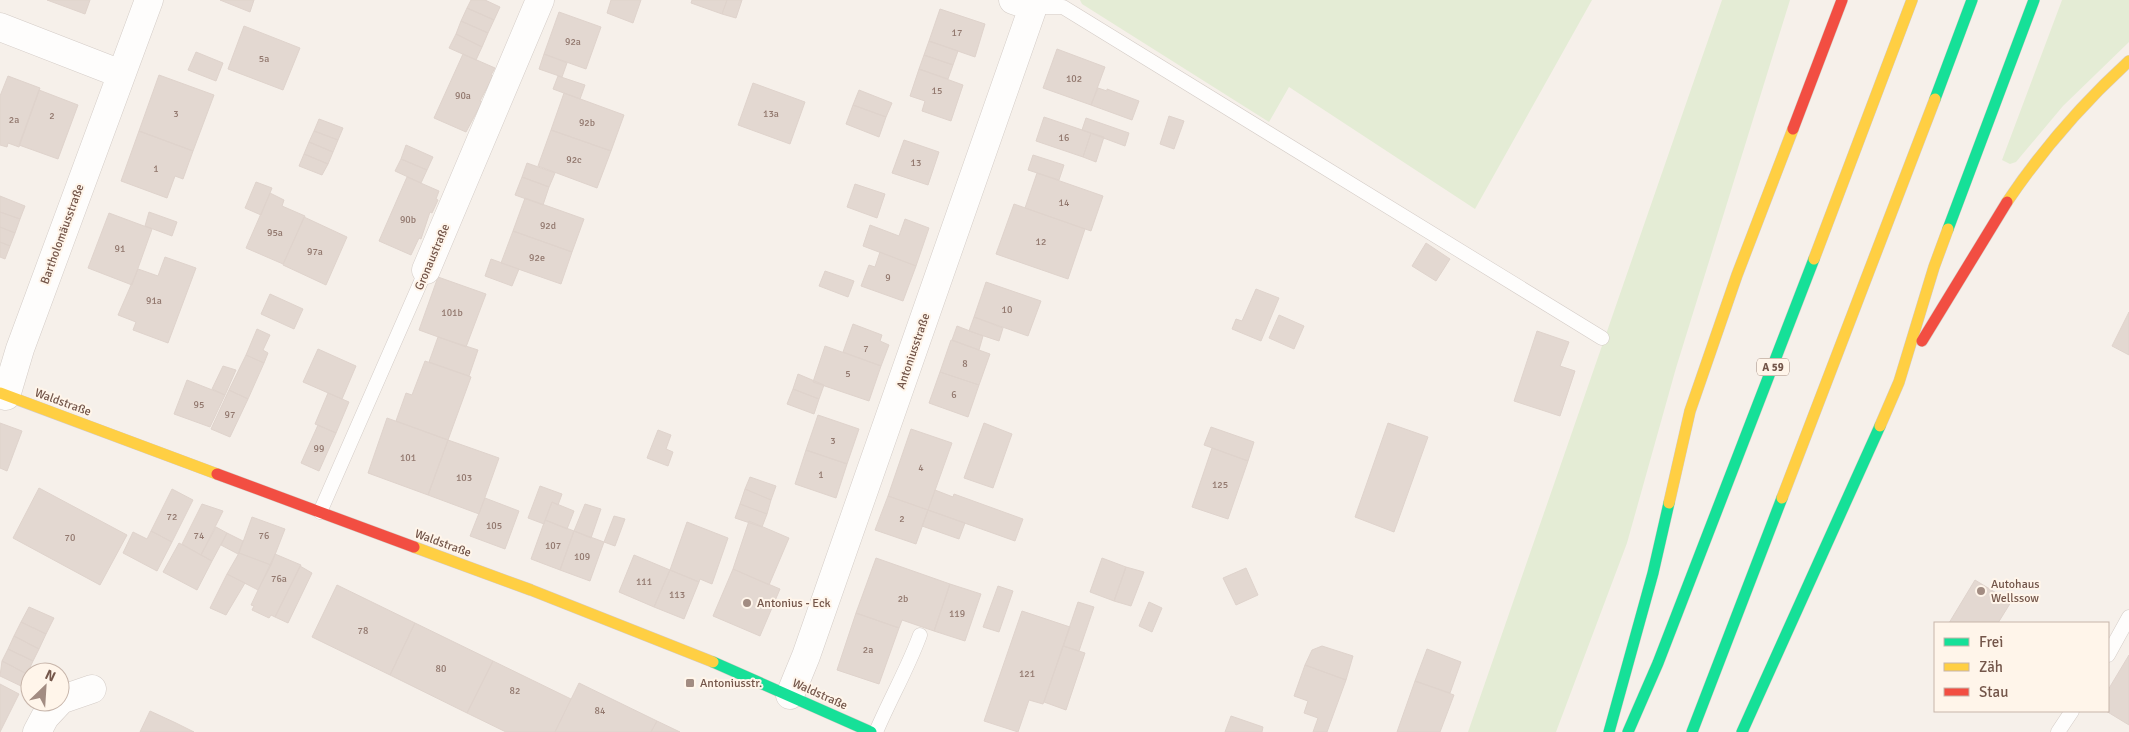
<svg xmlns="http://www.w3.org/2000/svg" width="2129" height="732" font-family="Signika,sans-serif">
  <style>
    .green { fill: #e4ecd5 }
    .building { fill: #e3d8d1; stroke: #dfd3cc }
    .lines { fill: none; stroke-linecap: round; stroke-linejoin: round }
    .lane-casing { stroke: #d4ccc7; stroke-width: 15 }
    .street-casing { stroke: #d4ccc7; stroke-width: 29 }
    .fast-casing { stroke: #d5ccc6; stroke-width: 12 }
    .slow-casing { stroke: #d5ccc6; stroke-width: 12 }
    .jam-casing { stroke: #d5ccc6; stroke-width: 12 }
    .lane { stroke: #fefdfc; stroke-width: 14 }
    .street { stroke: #fefdfc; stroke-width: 28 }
    .fast { stroke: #16e098; stroke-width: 11 }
    .slow { stroke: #ffcf43; stroke-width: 11 }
    .jam { stroke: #f24e42; stroke-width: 11 }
    .poi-dot { fill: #a28c82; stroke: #fff5ea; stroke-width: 2 }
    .labels { text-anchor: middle; stroke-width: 4; stroke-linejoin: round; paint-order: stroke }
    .number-label { font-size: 10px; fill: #92786e }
    .shield { fill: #fff5ea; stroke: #9e867a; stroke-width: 1 }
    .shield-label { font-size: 11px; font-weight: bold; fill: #74564a }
    .street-label { font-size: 12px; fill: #74564a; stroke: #fff5ea }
    .poi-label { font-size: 12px; fill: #74564a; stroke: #fff5ea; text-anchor: start }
  </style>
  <rect width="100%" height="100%" fill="#f6f0ea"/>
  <path class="green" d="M1080,0H1592L1475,209L1289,87L1269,122L1082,4Z
    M1722,0H1790L1676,368L1627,543L1556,732H1468Z
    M2062,0H2129V42L2063,106L2021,156L2016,162L2010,164L2002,160Z"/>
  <path class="building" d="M47,0H90L85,14Z
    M220,0H254L250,12Z
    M471,0H485L500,7L494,20L467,8Z
    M611,0H641L633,23L607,13Z
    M692,0H727L722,14L691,3Z
    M727,0H742L736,18L722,14Z
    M467,8L494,20L488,33L461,21Z
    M940,9L985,24L975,57L929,41Z
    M559,12L601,27L586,69L544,54Z
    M461,21L488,33L482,47L456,34Z
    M244,26L300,48L283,90L228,69Z
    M456,34L482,47L476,60L449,48Z
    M929,41L958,51L953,65L924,55Z
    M1057,49L1105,67L1091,105L1043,88Z
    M196,52L223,63L216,81L188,70Z
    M463,54L495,68L491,75L493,76L480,101L482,102L466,132L434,118Z
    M544,54L567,63L562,77L539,69Z
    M924,55L953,65L948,79L919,69Z
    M919,69L963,85L951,121L922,111L925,101L910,96Z
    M159,75L214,95L193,151L139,131Z
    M8,76L40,88L19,147L8,143L7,147L0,145V96Z
    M558,76L585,85L580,99L553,89Z
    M753,83L805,102L790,144L738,125Z
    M1098,88L1107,91V89L1139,101L1132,120L1091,105Z
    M39,90L78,105L58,159L19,145Z
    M859,90L892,103L886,117L853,105Z
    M564,93L624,115L611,151L551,130Z
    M853,105L886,117L879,137L846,124Z
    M1169,116L1184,121L1174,149L1160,144Z
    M1044,117L1091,133L1083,157L1036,141Z
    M1086,118L1129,133L1125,146L1082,130Z
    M319,119L343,128L338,140L314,131Z
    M551,130L611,151L597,188L538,166Z
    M139,131L193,151L183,179L175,176L167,198L121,181Z
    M314,131L338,140L333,152L309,142Z
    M1091,133L1104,137L1096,162L1083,157Z
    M904,140L939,152L928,185L892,173Z
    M309,142L333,152L328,164L304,154Z
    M406,145L433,157L427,170L401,159Z
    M304,154L328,164L322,175L299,166Z
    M1033,155L1064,165L1059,180L1028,170Z
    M401,159L427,170L421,183L395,171Z
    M527,163L555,173L549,187L522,177Z
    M1037,173L1103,196L1091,231L1025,208Z
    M407,177L439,191L436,199L438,200L432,213L430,212L421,239L419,238L411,255L379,241Z
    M522,177L549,187L543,205L515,195Z
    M256,182L272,188L261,215L245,208Z
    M855,184L885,194L877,218L847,207Z
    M270,193L284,200L282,206L305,216L283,264L246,248Z
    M0,196L25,206L20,219L0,212Z
    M525,198L584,219L572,252L513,231Z
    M1014,204L1085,229L1068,279L996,254Z
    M0,212L20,219L15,233L0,227Z
    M149,212L177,222L172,236L145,226Z
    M109,213L152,229L132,285L88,268Z
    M304,217L347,237L326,285L283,265Z
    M905,219L929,228L916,266L863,246L870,225L899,236Z
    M0,227L15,233L10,246L0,242Z
    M513,231L572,252L561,284L501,263Z
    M0,242L10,246L5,259L0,257Z
    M1426,243L1450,259L1436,281L1412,266Z
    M880,252L916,266L903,301L861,286L869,265L875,267Z
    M165,257L196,268L168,343L133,330L136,322L118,315L138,269L158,276Z
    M491,259L519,269L512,286L485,276Z
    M825,271L854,281L848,297L819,286Z
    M438,277L486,294L466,347L419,330Z
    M986,282L1041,301L1028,336L974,317Z
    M1256,289L1279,298L1261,341L1232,329L1236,319L1242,321Z
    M270,294L303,309L294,329L261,314Z
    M2129,312V355L2112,346Z
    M1279,315L1304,326L1294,349L1269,338Z
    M974,317L1003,328L999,341L969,331Z
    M853,324L882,335L880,341L889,345L881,366L843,352Z
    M957,326L983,336L979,350L952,340Z
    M257,329L270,335L263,350L268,353L264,363L246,355Z
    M1537,331L1569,342L1560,366L1575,371L1560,416L1514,401Z
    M438,337L478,350L469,376L429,362Z
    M951,340L990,354L979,385L940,372Z
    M825,346L881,366L869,401L813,382Z
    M318,349L356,366L342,399L303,382Z
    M246,355L264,363L248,399L229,390Z
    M425,361L471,377L448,440L396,421L406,393L412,395Z
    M223,366L236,370L225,395L212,389Z
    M940,372L979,385L968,417L929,403Z
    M798,374L824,385L819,399L793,389Z
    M187,380L225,395L210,427L174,414Z
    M793,389L819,399L814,414L787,404Z
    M229,390L248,399L230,437L211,429Z
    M328,393L349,402L336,433L315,424Z
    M818,415L859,429L847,464L806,450Z
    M387,418L448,440L428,495L368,473Z
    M0,423L22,431L7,471L0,468Z
    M984,423L1012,434L993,488L964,478Z
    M1388,423L1428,437L1394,532L1355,517Z
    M318,425L336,433L319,471L301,463Z
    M1211,427L1254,442L1248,461L1204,445Z
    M911,429L952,443L928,510L888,496Z
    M658,430L671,435L666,449L673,452L668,466L647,458Z
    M448,440L499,458L479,514L428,495Z
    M1212,448L1248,461L1228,519L1192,507Z
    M806,450L847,464L836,498L795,484Z
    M750,477L776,486L771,500L745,489Z
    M540,486L562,494L558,505L552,502L544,524L528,518Z
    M39,488L127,535L100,585L13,538Z
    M172,489L193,500L172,542L151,531Z
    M745,489L771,500L767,514L740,504Z
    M935,490L953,497L954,494L1023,519L1015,541L928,510Z
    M888,496L928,510L916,544L875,530Z
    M485,498L519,511L505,549L470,536Z
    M552,502L574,511L567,529L545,520Z
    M202,504L223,511L201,555L182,544Z
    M585,504L601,509L591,538L574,531Z
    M740,504L767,514L762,527L735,518Z
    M928,510L965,523L959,539L922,526Z
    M614,516L625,519L615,546L604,542Z
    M252,517L285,529L271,565L239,553Z
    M545,520L574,531L560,570L531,559Z
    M749,521L789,538L769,585L733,569Z
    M687,522L728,538L712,584L700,579L699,582L670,570Z
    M216,527L227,533L212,561L201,555Z
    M151,531L172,542L157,571L123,553L133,532L147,539Z
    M574,531L604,542L590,581L560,570Z
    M227,533L243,541L238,554L221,545Z
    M179,543L212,561L197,590L163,572Z
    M239,553L271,565L258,590L227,574Z
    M275,554L301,565L275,617L271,615L269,618L252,610L254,606L251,605Z
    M634,555L670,570L654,607L619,592Z
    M876,558L950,584L934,631L902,620L899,628L856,613Z
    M1102,558L1126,567L1114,601L1090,592Z
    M300,566L312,573L288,623L275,617Z
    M1126,567L1144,572L1131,606L1114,601Z
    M1246,568L1258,595L1236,605L1223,578Z
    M733,569L780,589L760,636L713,616Z
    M670,570L699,582L684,619L654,607Z
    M227,574L245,583L226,615L210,608Z
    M1975,580L2011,602L1998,623H1949Z
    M950,584L981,594L965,641L934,631Z
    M337,585L415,623L390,675L312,637Z
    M998,586L1013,591L999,632L983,627Z
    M1078,602L1094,607L1079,651L1063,646Z
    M1149,602L1162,608L1152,632L1139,626Z
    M29,607L54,618L46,634L21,622Z
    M1022,611L1070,627L1043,704L1029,700L1018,732L984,721Z
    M856,613L899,628L879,684L837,670Z
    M21,622L46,634L39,649L14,636Z
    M415,623L493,661L467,713L390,675Z
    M14,636L39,649L33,661L8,649Z
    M1063,646L1085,653L1066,710L1044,702Z
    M1322,646L1353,656L1346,680L1305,665L1312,650Z
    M8,649L33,661L27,674L2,661Z
    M1427,649L1461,662L1450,693L1415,681Z
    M2129,655V725L2106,711H2108V690Z
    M2,661L27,674L21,686L0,676Z
    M493,661L571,699L555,732H506L467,713Z
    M1305,665L1346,680L1327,732H1313L1318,718L1304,713L1308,701L1294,696Z
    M1415,681L1454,695L1440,732H1397Z
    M579,683L657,721L651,732H555Z
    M0,684L19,694L0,732Z
    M150,711L176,723L194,732H140Z
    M1231,716L1263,727L1262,732H1225Z
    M657,721L680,732H651Z"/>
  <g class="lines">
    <defs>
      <path id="lane" d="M1033,7H1063L1602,338
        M320,512L426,270
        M2108,655L2129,617
        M876,732C890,699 908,668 920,635
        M2058,732L2072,711"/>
      <path id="street" d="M0,27L121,74
        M426,270L540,0
        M6,396L20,349L149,0
        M790,695L806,656L1033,7L1013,0
        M60,700L92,689
        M37,732L45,717L59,702"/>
      <path id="fast" d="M1935,99L1972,0
        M1948,229L2034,0
        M713,662L871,732
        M1609,732L1653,573L1669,503
        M1628,732L1658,663L1814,259
        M1692,732L1782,498
        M1742,732L1880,426"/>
      <path id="slow" d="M2007,202C2042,150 2082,104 2129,61
        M1814,259L1912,0
        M0,393L217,474
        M1880,426L1899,382L1934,267L1948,229
        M1782,498L1935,99
        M1669,503L1690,411L1737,275L1793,129
        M414,547L531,590L713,662"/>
      <path id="jam" d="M1793,129L1842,0
        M1922,341L2007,202
        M217,474L414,547"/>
    </defs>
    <use href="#lane" class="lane-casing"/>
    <use href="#street" class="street-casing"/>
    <use href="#fast" class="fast-casing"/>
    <use href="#slow" class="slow-casing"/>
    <use href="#jam" class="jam-casing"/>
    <use href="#lane" class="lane"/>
    <use href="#street" class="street"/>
    <use href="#fast" class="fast"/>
    <use href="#slow" class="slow"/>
    <use href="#jam" class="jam"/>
  </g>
  <g class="poi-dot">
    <circle cx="1981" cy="591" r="5"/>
    <circle cx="747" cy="603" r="5"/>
    <rect x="685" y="678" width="10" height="10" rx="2.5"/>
  </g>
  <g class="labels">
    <g class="number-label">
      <text x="957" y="36">17</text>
      <text x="573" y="45">92a</text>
      <text x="264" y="62">5a</text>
      <text x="1074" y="82">102</text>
      <text x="937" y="94">15</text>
      <text x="463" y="99">90a</text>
      <text x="176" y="117">3</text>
      <text x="771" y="117">13a</text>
      <text x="52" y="119">2</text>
      <text x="14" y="123">2a</text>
      <text x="587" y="126">92b</text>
      <text x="1064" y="141">16</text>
      <text x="574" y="163">92c</text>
      <text x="916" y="166">13</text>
      <text x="156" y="172">1</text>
      <text x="1064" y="206">14</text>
      <text x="408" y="223">90b</text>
      <text x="548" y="229">92d</text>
      <text x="275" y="236">95a</text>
      <text x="1041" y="245">12</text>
      <text x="120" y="252">91</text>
      <text x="315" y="255">97a</text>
      <text x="537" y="261">92e</text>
      <text x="888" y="281">9</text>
      <text x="154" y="304">91a</text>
      <text x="1007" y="313">10</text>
      <text x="452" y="316">101b</text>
      <text x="866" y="352">7</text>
      <text x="965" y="367">8</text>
      <text x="848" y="377">5</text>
      <text x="954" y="398">6</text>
      <text x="199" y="408">95</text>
      <text x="230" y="418">97</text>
      <text x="833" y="444">3</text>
      <text x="319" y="452">99</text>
      <text x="408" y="461">101</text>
      <text x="921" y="471">4</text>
      <text x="821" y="478">1</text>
      <text x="464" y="481">103</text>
      <text x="1220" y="488">125</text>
      <text x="172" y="520">72</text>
      <text x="902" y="522">2</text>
      <text x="494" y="529">105</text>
      <text x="199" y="539">74</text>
      <text x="264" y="539">76</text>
      <text x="70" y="541">70</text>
      <text x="553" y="549">107</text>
      <text x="582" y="560">109</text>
      <text x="279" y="582">76a</text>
      <text x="644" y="585">111</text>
      <text x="677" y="598">113</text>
      <text x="903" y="602">2b</text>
      <text x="957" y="617">119</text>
      <text x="363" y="634">78</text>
      <text x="868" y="653">2a</text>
      <text x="441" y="672">80</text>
      <text x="1027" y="677">121</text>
      <text x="515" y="694">82</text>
      <text x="600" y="714">84</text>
    </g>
    <rect class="shield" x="1757" y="358.5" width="32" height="17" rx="4"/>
    <g class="shield-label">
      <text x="1773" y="371">A 59</text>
    </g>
    <g class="street-label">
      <text transform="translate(62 234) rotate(-70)" y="4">Bartholomäusstraße</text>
      <text transform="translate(432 257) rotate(-67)" y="4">Gronaustraße</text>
      <text transform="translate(913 351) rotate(-71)" y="4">Antoniusstraße</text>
      <text transform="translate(63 402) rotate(20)" y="4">Waldstraße</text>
      <text transform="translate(443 543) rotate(20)" y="4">Waldstraße</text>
      <text transform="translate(820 694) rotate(24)" y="4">Waldstraße</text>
    </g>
    <g class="poi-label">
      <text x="1991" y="588">Autohaus<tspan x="1991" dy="14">Wellssow</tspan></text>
      <text x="757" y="607">Antonius - Eck</text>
      <text x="700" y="687">Antoniusstr.</text>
    </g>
  </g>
  <rect x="1934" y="622" width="175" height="90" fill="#fff5ea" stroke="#c7b5aa"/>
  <rect x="1944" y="638" width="25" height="8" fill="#16e098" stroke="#c7b5aa"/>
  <text x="1979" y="647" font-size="15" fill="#74564a">Frei</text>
  <rect x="1944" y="663" width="25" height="8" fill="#ffcf43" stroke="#c7b5aa"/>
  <text x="1979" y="672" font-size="15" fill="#74564a">Zäh</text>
  <rect x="1944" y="688" width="25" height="8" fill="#f24e42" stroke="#c7b5aa"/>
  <text x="1979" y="697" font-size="15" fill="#74564a">Stau</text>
  <g transform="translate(45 687) rotate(25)"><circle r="24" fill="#fff5ea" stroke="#c7b5aa"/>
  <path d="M0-4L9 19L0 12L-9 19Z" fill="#a28c82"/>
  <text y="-8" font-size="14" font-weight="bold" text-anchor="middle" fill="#74564a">N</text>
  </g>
</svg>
